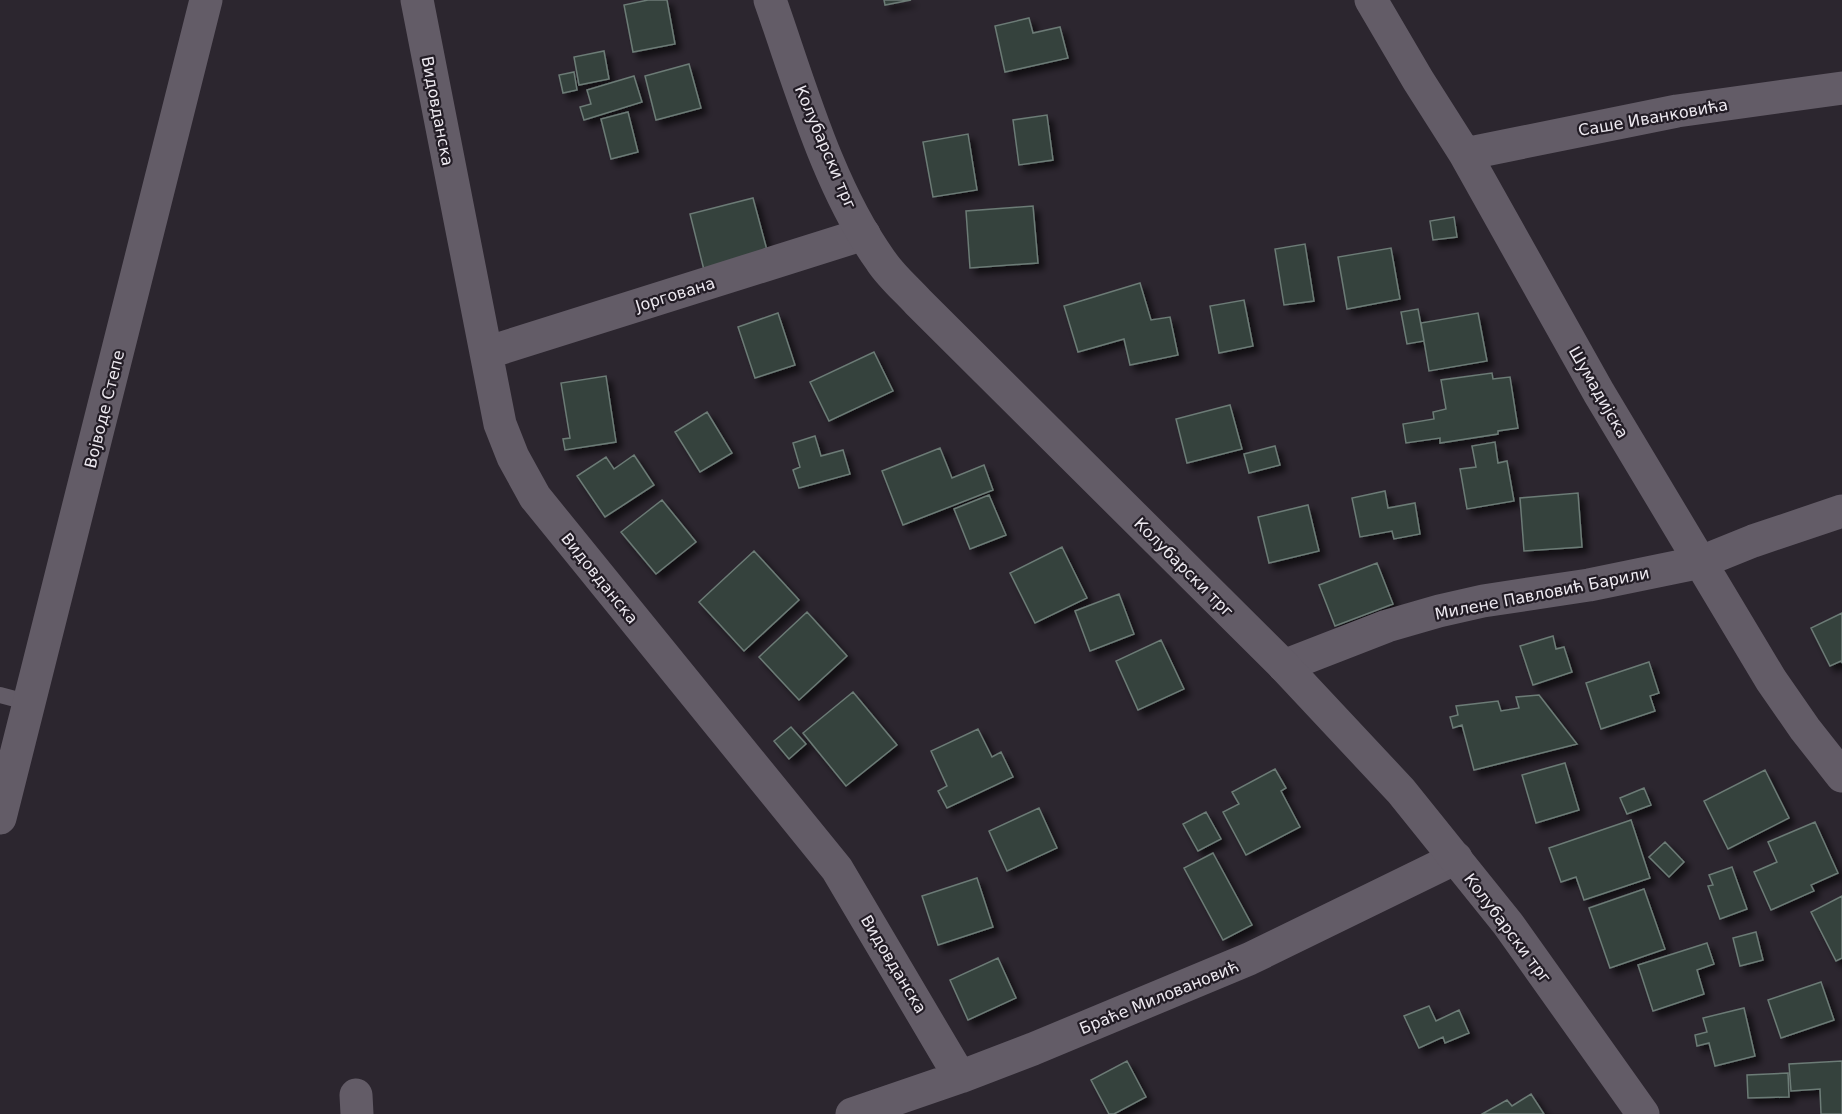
<svg xmlns="http://www.w3.org/2000/svg" width="1842" height="1114" font-family="'DejaVu Sans',sans-serif">
  <style>
    .building { fill: #35423e; stroke: #6c7b76; stroke-width: 1.5; filter: url(#shadow) }
    .lines { fill: none; stroke-linecap: round; stroke-linejoin: round }
    .service { stroke: #635c67; stroke-width: 16 }
    .minor { stroke: #635c67; stroke-width: 33 }
    .tertiary { stroke: #635c67; stroke-width: 33 }
    .labels { text-anchor: middle; stroke-width: 4.5; stroke-linejoin: round; paint-order: stroke }
    .street-label { font-size: 16px; fill: #ede9f0; stroke: #221c25 }
  </style>
  <defs>
    <filter id="shadow"><feDropShadow dx="5.5" dy="5.5" stdDeviation="3" flood-color="#0009"/></filter>
  </defs>
  <rect width="100%" height="100%" fill="#2c262f"/>
  <path class="building" d="M648,0H667L675,44L633,52L624,5Z
    M884,0H911L885,5Z
    M1029,18L1033,33L1060,27L1068,58L1005,72L995,26Z
    M604,51L609,79L579,85L574,57Z
    M689,64L701,108L656,120L645,76Z
    M574,72L577,90L563,93L559,75Z
    M634,76L642,102L584,120L580,107L591,104L587,90Z
    M628,112L638,152L611,159L601,119Z
    M1047,115L1053,160L1019,165L1013,120Z
    M968,134L977,190L933,197L923,142Z
    M753,198L768,254L704,270L690,214Z
    M1033,206L1038,263L970,268L966,211Z
    M1454,217L1457,237L1433,240L1430,221Z
    M1305,244L1314,301L1284,305L1275,249Z
    M1391,248L1400,299L1347,309L1338,257Z
    M1140,283L1151,320L1170,317L1178,355L1130,365L1124,339L1078,352L1064,306Z
    M1244,300L1253,346L1219,353L1210,306Z
    M1418,309L1424,341L1407,344L1401,312Z
    M778,313L795,365L755,378L738,327Z
    M1478,313L1487,361L1429,371L1421,323Z
    M874,352L893,391L829,421L810,382Z
    M1492,373L1493,379L1510,377L1518,428L1498,431V434L1440,443V438L1406,443L1403,424L1434,419L1433,412L1446,409L1441,380Z
    M606,376L616,442L565,450L563,439L570,438L561,383Z
    M1230,405L1242,449L1187,463L1176,419Z
    M707,412L732,453L700,472L675,432Z
    M815,436L821,456L843,450L850,474L799,488L793,470L800,467L793,443Z
    M1495,442L1498,463L1507,461L1514,501L1467,509L1460,469L1476,467L1472,446Z
    M1275,446L1280,465L1249,473L1244,454Z
    M940,448L952,478L984,465L993,490L903,525L882,471Z
    M634,455L654,485L605,517L577,476L606,457L614,469Z
    M1385,491L1388,508L1415,503L1420,534L1394,539L1392,531L1360,537L1352,498Z
    M1578,493L1582,547L1524,551L1520,498Z
    M989,495L1006,535L970,549L954,509Z
    M662,500L696,542L656,574L621,532Z
    M1308,505L1319,551L1269,563L1258,517Z
    M1062,547L1087,598L1035,623L1010,573Z
    M754,551L799,600L744,651L699,602Z
    M1377,563L1393,604L1335,626L1319,585Z
    M1119,594L1134,634L1090,651L1075,611Z
    M807,612L847,656L799,700L759,657Z
    M1842,613V663L1841,661L1830,666L1811,628Z
    M1553,636L1556,649L1564,647L1572,672L1533,685L1520,646Z
    M1161,640L1184,689L1138,710L1116,661Z
    M1649,662L1659,693L1650,696L1655,711L1601,729L1586,683Z
    M853,692L897,745L846,786L803,733Z
    M1539,695L1577,744L1474,770L1462,725L1453,728L1450,717L1458,715L1456,706L1498,701L1501,711L1519,708L1516,697Z
    M791,727L806,744L789,759L774,741Z
    M978,729L992,757L1001,752L1013,777L947,808L938,791L947,786L931,751Z
    M1565,763L1579,810L1536,823L1522,775Z
    M1275,769L1286,788L1281,791L1300,827L1246,855L1223,812L1239,804L1232,792Z
    M1765,770L1789,818L1728,849L1704,801Z
    M1644,788L1651,805L1627,814L1620,798Z
    M1039,808L1057,848L1007,871L989,831Z
    M1206,812L1221,839L1198,851L1183,824Z
    M1631,820L1650,878L1584,900L1576,877L1561,882L1549,848Z
    M1815,822L1838,873L1811,885L1814,891L1771,910L1754,872L1777,862L1768,842Z
    M1665,842L1684,862L1669,877L1649,857Z
    M1213,853L1252,925L1223,940L1184,868Z
    M1732,867L1747,909L1720,919L1708,886L1713,885L1709,875Z
    M977,878L993,927L938,945L922,896Z
    M1644,889L1665,949L1610,968L1589,908Z
    M1842,896V958L1836,961L1811,912Z
    M1756,932L1763,960L1740,966L1733,938Z
    M1707,943L1714,964L1697,970L1704,994L1653,1011L1638,965Z
    M998,958L1016,998L968,1020L950,980Z
    M1821,982L1834,1020L1781,1038L1768,1000Z
    M1429,1006L1436,1021L1459,1010L1469,1033L1445,1043L1443,1037L1419,1048L1404,1016Z
    M1744,1008L1755,1056L1715,1066L1709,1043L1697,1046L1695,1035L1707,1032L1703,1018Z
    M1127,1061L1146,1097L1114,1114H1109L1091,1080Z
    M1842,1061V1114H1821L1820,1089L1791,1091L1789,1064Z
    M1788,1073L1789,1097L1748,1098L1747,1075Z
    M1531,1094L1544,1114H1482L1507,1100L1512,1106Z"/>
  <g class="lines">
    <path class="service" d="M0,695L30,703"/>
    <path class="minor" d="M417,0L500,424L513,457L535,497L837,869L960,1077
      M1371,0L1418,80L1465,154L1599,393L1771,680L1805,729L1842,776
      M1465,154L1677,111L1842,88
      M486,353L864,234
      M1284,666L1387,626L1439,611L1483,601L1589,585L1701,562L1753,541L1842,511
      M0,818L206,0
      M356,1095L357,1114
      M852,1114L960,1077L1033,1049L1249,959L1456,858"/>
    <path class="tertiary" d="M770,0C800,85 828,187 881,261C891,276 906,289 918,302L1284,666L1401,791L1508,924L1643,1114"/>
  </g>
  <g class="labels">
    <g class="street-label">
      <text transform="translate(438 111) rotate(79)" y="6">Видовданска</text>
      <text transform="translate(1653 117) rotate(-10)" y="6">Саше Иванковића</text>
      <text transform="translate(826 147) rotate(67)" y="6">Колубарски трг</text>
      <text transform="translate(675 294) rotate(-17)" y="6">Јоргована</text>
      <text transform="translate(1599 392) rotate(60)" y="6">Шумадијска</text>
      <text transform="translate(104 409) rotate(-76)" y="6">Војводе Степе</text>
      <text transform="translate(1184 567) rotate(45)" y="6">Колубарски трг</text>
      <text transform="translate(600 578) rotate(51)" y="6">Видовданска</text>
      <text transform="translate(1542 593) rotate(-11)" y="6">Милене Павловић Барили</text>
      <text transform="translate(1508 928) rotate(53)" y="6">Колубарски трг</text>
      <text transform="translate(894 964) rotate(59)" y="6">Видовданска</text>
      <text transform="translate(1159 997) rotate(-22)" y="6">Браће Миловановић</text>
    </g>
  </g>
</svg>
